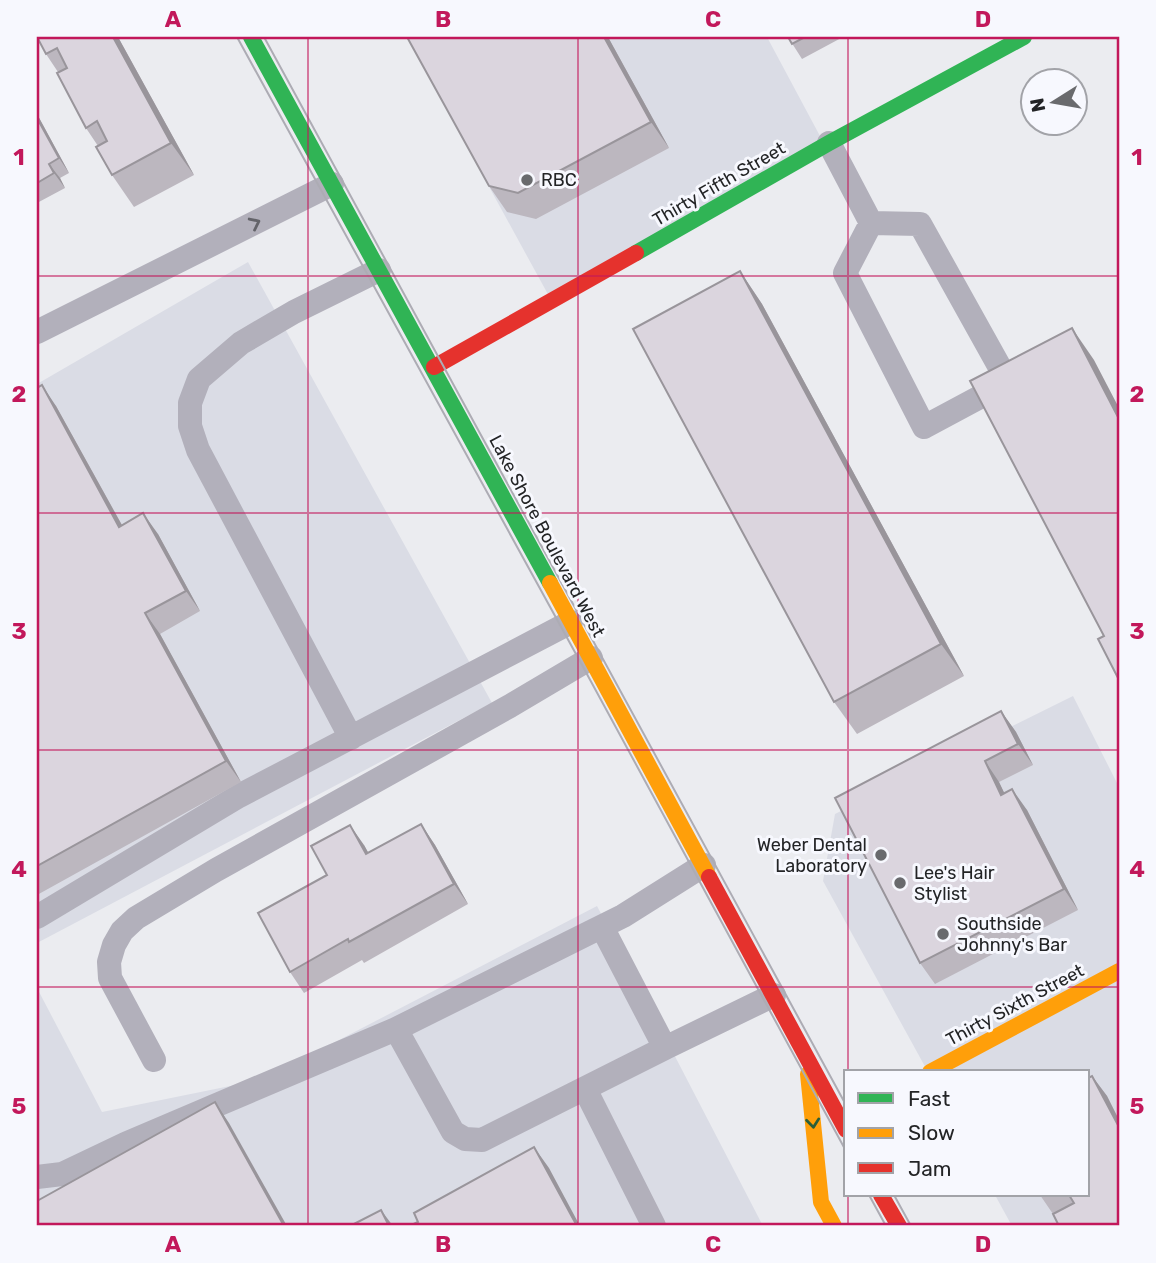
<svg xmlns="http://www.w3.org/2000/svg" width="1156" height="1263" font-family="Rubik,sans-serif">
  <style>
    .built { fill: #dadce5 }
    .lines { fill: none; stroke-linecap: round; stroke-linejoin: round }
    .lane { stroke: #b2b0bb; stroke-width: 24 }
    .fast { stroke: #30b455; stroke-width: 16 }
    .slow { stroke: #ff9f0a; stroke-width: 16 }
    .jam { stroke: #e5322d; stroke-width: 16 }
    .tram { stroke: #adacb4; stroke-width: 2 }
    .wall { fill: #bcb7bf }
    .shaded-wall { fill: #99959b }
    .building { fill: #dbd5de; stroke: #99959b; stroke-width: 2 }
    .oneway { stroke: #636369 }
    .oneway2 { stroke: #285e39 }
    .grid { fill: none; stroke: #c2185b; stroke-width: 2; stroke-opacity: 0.55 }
    .poi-dot { fill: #696a6d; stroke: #f7f8fe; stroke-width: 2.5 }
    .labels { text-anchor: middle; stroke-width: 6; stroke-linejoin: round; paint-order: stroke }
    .poi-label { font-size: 18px; fill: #232426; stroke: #f7f8fe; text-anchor: start }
    .street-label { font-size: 18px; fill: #232426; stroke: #f7f8fe }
    .neatline { fill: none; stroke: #c2185b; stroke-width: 2.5 }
    .grid-label { font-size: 23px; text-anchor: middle; font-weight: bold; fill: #c2185b }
  </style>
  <rect width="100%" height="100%" fill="#ebecf0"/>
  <path class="built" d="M407,37H767L828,151L550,298Z
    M248,262L492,703L37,943V384Z
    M1073,696L1119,787V1226H1012L995,1195H1088V1072H928L823,881L835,814Z
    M597,906L763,1226H37V988L102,1112L264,1079Z"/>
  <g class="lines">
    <path class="lane" d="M829,143L871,223L845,273L924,427L1008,382L920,224L871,223
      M37,332L332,184
      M351,738L198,450L190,426V403L199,379L241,343L294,312L379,270
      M37,917L239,796L571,622
      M602,927L665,1048L482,1140L465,1139L453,1132L396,1029L623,916L704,865
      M665,1048L774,995
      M154,1060L110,978L109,962L114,945L122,931L136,918L216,870L510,706L591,658
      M585,1089L654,1226
      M37,1177L62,1174L125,1144L396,1029"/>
    <path class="fast" d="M251,37L550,583
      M636,253L829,143L1024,37"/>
    <path class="slow" d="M550,583L709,877
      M930,1072L1119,971
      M808,1074L821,1202L834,1226"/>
    <path class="jam" d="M434,367L636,253
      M709,877L846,1130
      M881,1195L899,1226"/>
    <path class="tram" d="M237,37L582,665L846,1151
      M264,37L846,1105
      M869,1195L886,1226
      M894,1195L911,1226"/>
  </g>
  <path class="wall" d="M37,37H118L194,175L134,207L112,175L98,146L86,128L58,72L46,54Z
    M608,37L669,148L536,219L507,212L489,186Z
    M788,37H843L802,59Z
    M37,114L69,173L60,178L65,188L37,203Z
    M740,271L762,304L964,676L857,734L834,702Z
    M37,388L56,406L122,525L158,534L200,611L160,634L241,782L37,895Z
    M1001,711L1016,732L1033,765L999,782L1004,793L1027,810L1078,910L935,984L920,963Z
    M421,824L435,845L468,904L364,963L362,960L304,993L290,972L327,875L364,845L368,853Z
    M1092,1076L1107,1096L1119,1120V1226L1053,1214L1040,1195H1088Z"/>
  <path class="shaded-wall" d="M113,37H118L194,175L171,143Z
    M604,37H608L669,148L651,122Z
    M37,114L69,173L59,158L37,118Z
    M49,164L60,178L65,188L54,173Z
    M740,271L762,304L964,676L941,644Z
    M1072,328L1094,360L1119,408V419Z
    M42,385L56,406L134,547L119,527Z
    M143,513L158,534L200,611L186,591Z
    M145,613L160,634L241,782L226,761Z
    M1001,711L1016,732L1033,765L1018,744Z
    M985,761L999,782L1015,815L1001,795Z
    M1012,789L1027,810L1078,910L1064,889Z
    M421,824L435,845L468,904L454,884Z
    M350,825L364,845L381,875L366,854Z
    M1092,1076L1107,1096L1119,1120V1127Z
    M215,1102L229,1123L287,1226H284Z
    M534,1147L549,1168L580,1226H577Z
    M381,1210L393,1226H389Z"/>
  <path class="building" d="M37,37H113L171,143L112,175L96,147L107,141L97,121L86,128L57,73L67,68L57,48L46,54Z
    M407,37H604L651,122L518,193L489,186Z
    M788,37H805L792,44Z
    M37,118L59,158L49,164L54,173L37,183Z
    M740,271L941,644L834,702L633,329Z
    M1072,328L1119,419V678H1118L1098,639L1104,636L970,381Z
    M42,385L119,527L143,513L186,591L145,613L226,761L37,866V388Z
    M1001,711L1018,744L985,761L1001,795L1012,789L1064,889L920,963L835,798Z
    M421,824L454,884L349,942L348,939L290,972L258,913L327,875L311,846L350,825L366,854Z
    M1092,1076L1119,1127V1226H1059L1053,1214L1074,1203L1069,1195H1088V1078Z
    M215,1102L284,1226H37V1201Z
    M534,1147L577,1226H409L418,1222L414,1213Z
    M381,1210L389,1226H350Z"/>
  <defs><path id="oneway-chevron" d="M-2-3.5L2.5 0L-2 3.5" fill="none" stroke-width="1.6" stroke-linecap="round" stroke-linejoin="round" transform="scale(1.75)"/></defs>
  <use class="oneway" href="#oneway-chevron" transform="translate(255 223) rotate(-26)"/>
  <use class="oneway2" href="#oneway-chevron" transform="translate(813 1123) rotate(84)"/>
  <path class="grid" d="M308,37V1226M578,37V1226M848,37V1072M37,276H1119M37,513H1119M37,750H1119M37,987H1119M848,1195V1226"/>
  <g class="poi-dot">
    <circle cx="527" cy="180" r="7"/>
    <circle cx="881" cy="855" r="7"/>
    <circle cx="900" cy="883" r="7"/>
    <circle cx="943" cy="934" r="7"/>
  </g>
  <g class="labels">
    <g class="poi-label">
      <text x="541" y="186">RBC</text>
      <text x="867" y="851" text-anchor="end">Weber Dental<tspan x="867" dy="21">Laboratory</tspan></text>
      <text x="914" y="879">Lee's Hair<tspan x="914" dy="21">Stylist</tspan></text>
      <text x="957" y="930">Southside<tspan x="957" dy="21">Johnny's Bar</tspan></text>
    </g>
    <g class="street-label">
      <text transform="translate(719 184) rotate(-30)" y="6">Thirty Fifth Street</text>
      <text transform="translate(547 536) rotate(62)" y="6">Lake Shore Boulevard West</text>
      <text transform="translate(1015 1005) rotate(-28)" y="6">Thirty Sixth Street</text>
    </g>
  </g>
  <rect width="1156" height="1263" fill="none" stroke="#f7f8fe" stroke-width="77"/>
  <rect x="844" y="1070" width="245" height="126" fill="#f7f8fe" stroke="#a2a3a8" stroke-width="2"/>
  <rect x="858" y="1093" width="35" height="10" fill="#30b455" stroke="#a2a3a8" stroke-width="2"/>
  <text x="908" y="1106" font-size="21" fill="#232426">Fast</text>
  <rect x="858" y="1128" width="35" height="10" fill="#ff9f0a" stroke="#a2a3a8" stroke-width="2"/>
  <text x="908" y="1140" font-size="21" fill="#232426">Slow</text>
  <rect x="858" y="1163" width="35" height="10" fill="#e5322d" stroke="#a2a3a8" stroke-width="2"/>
  <text x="908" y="1176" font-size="21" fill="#232426">Jam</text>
  <g transform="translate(1054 102) rotate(259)"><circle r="33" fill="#f7f8fe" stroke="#a2a3a8" stroke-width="2"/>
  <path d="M0-5L12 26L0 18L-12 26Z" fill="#696a6d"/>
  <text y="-10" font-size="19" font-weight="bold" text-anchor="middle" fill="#232426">N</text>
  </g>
  <rect x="38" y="38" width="1080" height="1186" class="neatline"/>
  <g class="grid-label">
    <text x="173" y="27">A</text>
    <text x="443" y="27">B</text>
    <text x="713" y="27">C</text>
    <text x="983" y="27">D</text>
    <text x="19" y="165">1</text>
    <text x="1137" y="165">1</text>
    <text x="19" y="402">2</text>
    <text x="1137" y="402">2</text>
    <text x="19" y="639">3</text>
    <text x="1137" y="639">3</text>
    <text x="19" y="877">4</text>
    <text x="1137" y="877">4</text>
    <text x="19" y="1114">5</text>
    <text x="1137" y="1114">5</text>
    <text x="173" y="1252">A</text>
    <text x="443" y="1252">B</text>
    <text x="713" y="1252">C</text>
    <text x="983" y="1252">D</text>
  </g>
</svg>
